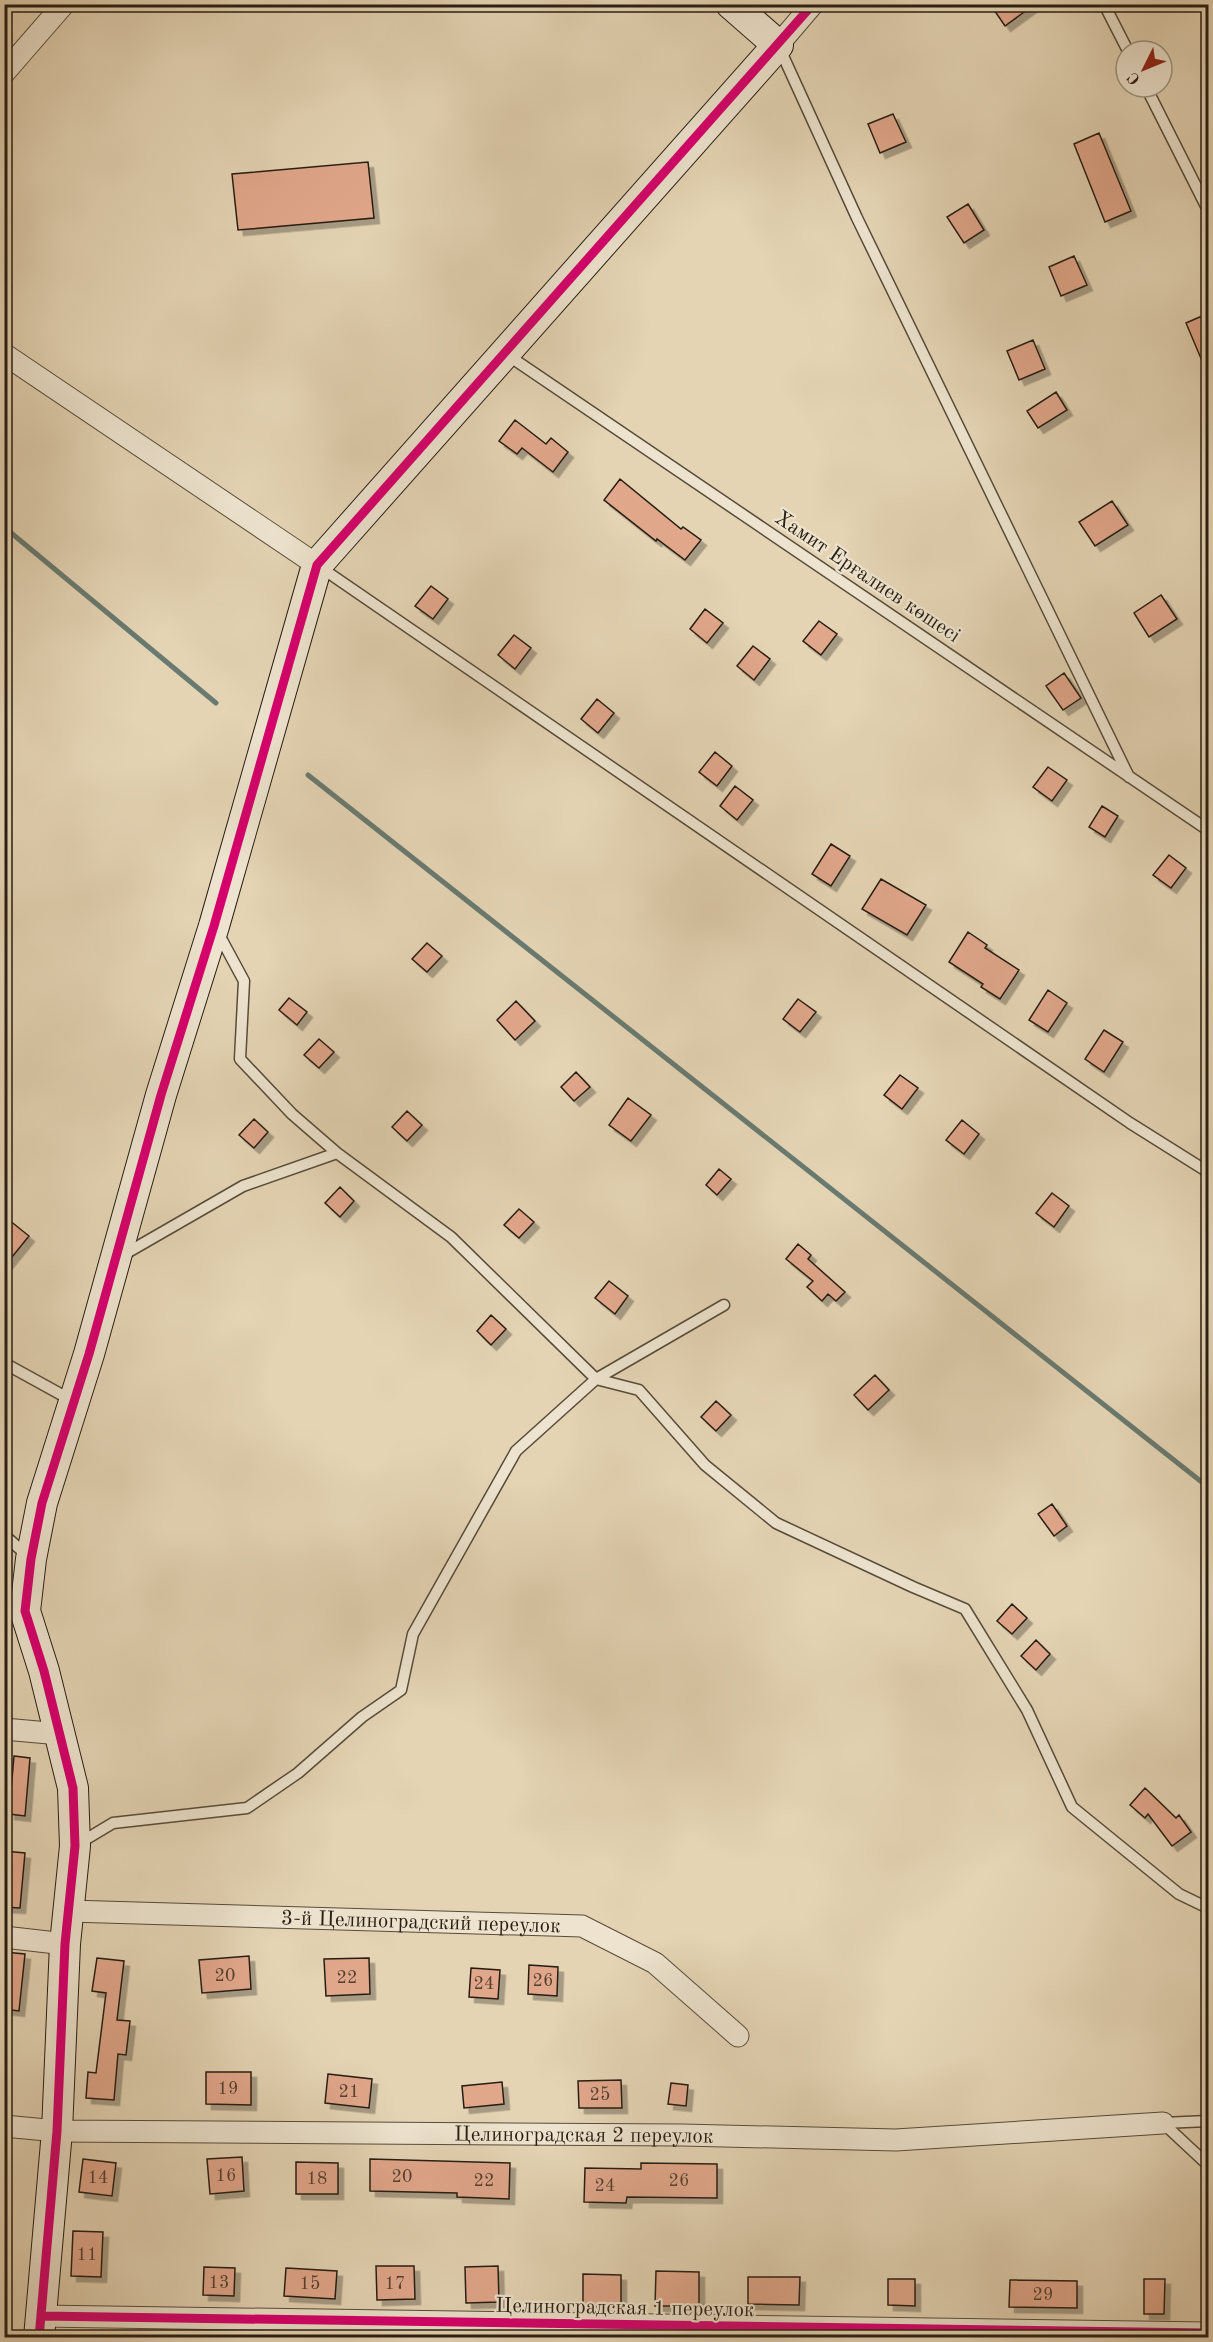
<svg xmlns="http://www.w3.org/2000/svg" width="1213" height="2342" font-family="'Old Standard TT',serif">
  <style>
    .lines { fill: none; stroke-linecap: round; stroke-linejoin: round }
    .stream { stroke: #697a70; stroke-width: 5 }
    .building { fill: #e1a78b; stroke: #281e12; stroke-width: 1.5; filter: url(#shadow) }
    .lane-casing { stroke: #574c3a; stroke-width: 13 }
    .street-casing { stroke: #574c3a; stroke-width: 23 }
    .secondary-casing { stroke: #281e12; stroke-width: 32 }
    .lane { stroke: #ede3ce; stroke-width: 10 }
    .street { stroke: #ede3ce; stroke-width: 21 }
    .secondary { stroke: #ede3ce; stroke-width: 30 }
    .cycleway-casing { stroke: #ede3ce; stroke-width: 13 }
    .cycleway { stroke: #d6006c; stroke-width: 9 }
    .labels { text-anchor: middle; stroke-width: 4.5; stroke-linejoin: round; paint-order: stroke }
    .number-label { font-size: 18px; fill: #564030 }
    .street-label { font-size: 21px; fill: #281e12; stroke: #ede3ce }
  </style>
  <defs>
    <filter id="shadow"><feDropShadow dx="5.5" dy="5.5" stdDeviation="0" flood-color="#0004"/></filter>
  </defs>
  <rect width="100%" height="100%" fill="#e4d4b4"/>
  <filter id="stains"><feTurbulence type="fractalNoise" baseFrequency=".00333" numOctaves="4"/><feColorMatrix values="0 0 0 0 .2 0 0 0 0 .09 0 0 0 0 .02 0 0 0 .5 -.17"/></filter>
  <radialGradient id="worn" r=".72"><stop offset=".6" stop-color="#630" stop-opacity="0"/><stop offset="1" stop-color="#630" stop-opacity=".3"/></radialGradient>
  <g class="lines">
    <path class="stream" d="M4,527L216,703
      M308,775L1208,1487"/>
  </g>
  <path class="building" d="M990,4H1035L1005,26Z
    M893,114L906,142L880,153L868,124Z
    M1099,133L1131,211L1105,222L1074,144Z
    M368,162L374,218L238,230L232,174Z
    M968,204L984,230L964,243L947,217Z
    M1074,256L1087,285L1061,296L1049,267Z
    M1209,313V375H1208L1186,323Z
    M1033,340L1045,369L1019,380L1007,351Z
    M1056,392L1067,410L1038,428L1027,411Z
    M515,420L546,444L551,438L568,452L553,472L522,448L517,454L499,441Z
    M620,479L681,529L683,527L701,540L685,560L657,539L656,541L604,500Z
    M1112,501L1128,525L1095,546L1079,522Z
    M431,586L448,599L433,619L415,606Z
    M1161,595L1177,619L1149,637L1134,613Z
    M705,609L723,623L707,643L690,629Z
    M819,621L837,634L821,655L803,641Z
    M514,635L531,648L515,669L498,655Z
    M753,646L770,659L754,680L737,666Z
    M1064,673L1081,698L1063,710L1046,686Z
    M597,699L614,713L598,733L581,719Z
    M715,752L732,766L717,786L699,772Z
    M1048,767L1067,780L1052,801L1033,787Z
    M735,786L753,800L737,820L720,806Z
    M1102,806L1118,816L1105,837L1089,827Z
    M831,844L850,856L831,886L812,874Z
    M1169,855L1186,868L1171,888L1153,875Z
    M881,879L926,905L907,935L862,909Z
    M968,932L987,945L985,948L1019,970L1000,999L981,987L983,984L949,962Z
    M427,943L442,956L427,972L412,959Z
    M1048,990L1067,1003L1048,1032L1029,1020Z
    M289,998L307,1012L297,1025L279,1010Z
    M798,999L816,1012L800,1032L783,1019Z
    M516,1001L535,1021L515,1040L497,1020Z
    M1104,1030L1123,1042L1104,1072L1085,1059Z
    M319,1039L334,1052L319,1068L304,1055Z
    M576,1072L590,1087L574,1101L561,1087Z
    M900,1075L918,1088L902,1109L884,1095Z
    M628,1098L651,1115L631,1141L609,1125Z
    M407,1111L422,1125L407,1141L392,1127Z
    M254,1119L268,1132L254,1148L239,1135Z
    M962,1120L979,1134L964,1154L946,1140Z
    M719,1169L731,1179L717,1195L706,1185Z
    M340,1187L354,1201L340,1217L325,1203Z
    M1052,1193L1069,1206L1054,1227L1036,1213Z
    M519,1209L534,1222L519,1238L504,1225Z
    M4,1216L29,1236L4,1267Z
    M798,1244L811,1255L808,1259L845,1292L836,1301L828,1294L822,1301L807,1287L813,1281L786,1259Z
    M609,1281L628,1296L615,1314L595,1298Z
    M491,1315L506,1329L491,1345L477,1331Z
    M875,1375L889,1390L868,1410L854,1395Z
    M716,1401L731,1415L716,1431L701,1417Z
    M1052,1504L1067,1526L1054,1536L1038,1514Z
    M1012,1604L1027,1618L1012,1634L997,1621Z
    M1036,1640L1050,1654L1036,1670L1021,1656Z
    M14,1756L30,1758L25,1816L9,1814Z
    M1145,1788L1176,1818L1179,1815L1191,1832L1172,1846L1148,1814L1145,1818L1130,1805Z
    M4,1851L25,1853L20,1908L4,1907Z
    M4,1952L25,1954L19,2011L4,2009Z
    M249,1956L251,1989L202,1993L199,1960Z
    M97,1958L124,1961L117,2020L130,2021L126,2055L118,2054L114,2100L86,2098L88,2072L96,2073L106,1993L92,1991Z
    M369,1958L370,1994L326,1996L324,1959Z
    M529,1965L558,1967L557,1996L528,1994Z
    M471,1968L500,1970L498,1999L469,1997Z
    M206,2072H251V2105L206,2104Z
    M328,2074L372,2079L369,2108L325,2103Z
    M621,2080L622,2108H579L578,2081Z
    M502,2082L504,2104L464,2108L462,2086Z
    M671,2083L688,2085L686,2106L668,2104Z
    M242,2157L244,2191L210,2194L207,2159Z
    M83,2159L116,2163L112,2196L79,2192Z
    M370,2159L510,2163L509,2199L457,2197V2193L370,2191Z
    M296,2162L338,2163V2194H296Z
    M641,2163L717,2164V2198L627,2197L626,2203L584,2202L585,2168L641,2169Z
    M73,2231L103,2232L101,2277L71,2276Z
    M376,2266H414L415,2299L377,2300Z
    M498,2266L499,2302L466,2303L465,2267Z
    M204,2267L235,2268L234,2296L203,2295Z
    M286,2268L337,2271L335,2299L284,2296Z
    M656,2271L699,2272V2306H655Z
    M583,2274L621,2275V2306H583Z
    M748,2277H800L799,2305L748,2304Z
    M888,2279H915V2306L888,2305Z
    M1144,2279H1165L1164,2314H1144Z
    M1010,2280L1077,2281V2308L1009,2307Z"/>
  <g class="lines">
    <defs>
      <path id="lane" d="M1104,4L1128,51
        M779,47L857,218L1129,777
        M1146,87L1208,210
        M506,354L1208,830
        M320,567L1130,1123L1208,1172
        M217,931L244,981L240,1059L292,1114L337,1153L451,1237L596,1379L639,1390L705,1465L776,1523L913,1587L965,1609L1027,1710L1072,1807L1179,1894L1208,1908
        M123,1255L243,1186L337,1153
        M4,1363L73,1401
        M4,1535L29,1557
        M78,1844L113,1823L247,1808L298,1773L362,1717L401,1690L413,1634L516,1451L596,1379L724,1305
        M1163,2123L1208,2165
        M1163,2123L1208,2121"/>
      <g id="street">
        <path d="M778,45L813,4"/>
        <path d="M4,73L64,4"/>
        <path d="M4,354L317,565"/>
        <path d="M4,1729L60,1734"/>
        <path id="s1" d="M69,1911L582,1926L655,1963L738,2036"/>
        <path d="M4,1937L65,1944"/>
        <path id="s2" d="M4,2126L57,2131L682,2135L896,2140L1163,2123"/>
        <path d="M41,2316L1208,2333"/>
      </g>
      <path id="secondary" d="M39,2338L57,2131L65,1944L75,1846L73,1788L44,1671L25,1611L31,1559L42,1503L89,1354L161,1095L214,926L317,565L778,45L731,4"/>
    </defs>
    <use href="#lane" class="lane-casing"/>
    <use href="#street" class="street-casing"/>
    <use href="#secondary" class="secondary-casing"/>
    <use href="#lane" class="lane"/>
    <use href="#street" class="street"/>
    <use href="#secondary" class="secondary"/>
    <defs>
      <path id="cycleway" d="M41,2316L1208,2333
        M39,2338L57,2131L65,1944L75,1846L73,1788L44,1671L25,1611L31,1559L42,1503L89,1354L161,1095L214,926L317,565L813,4"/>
    </defs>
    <use href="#cycleway" class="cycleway-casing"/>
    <use href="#cycleway" class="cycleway"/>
  </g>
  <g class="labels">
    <g class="number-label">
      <text x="225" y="1981">20</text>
      <text x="347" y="1983">22</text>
      <text x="543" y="1986">26</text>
      <text x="484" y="1989">24</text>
      <text x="228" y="2094">19</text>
      <text x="349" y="2097">21</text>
      <text x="600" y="2100">25</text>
      <text x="226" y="2181">16</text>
      <text x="402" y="2182">20</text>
      <text x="98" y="2183">14</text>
      <text x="317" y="2184">18</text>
      <text x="484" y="2186">22</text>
      <text x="679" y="2186">26</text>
      <text x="605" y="2191">24</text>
      <text x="87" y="2260">11</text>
      <text x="219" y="2288">13</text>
      <text x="310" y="2289">15</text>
      <text x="395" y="2289">17</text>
      <text x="1043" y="2300">29</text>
    </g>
    <g class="street-label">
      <text transform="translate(868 576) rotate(34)" y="7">Хамит Ерғалиев көшесі</text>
      <text dy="7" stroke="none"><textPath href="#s1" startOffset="352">3-й Целиноградский переулок</textPath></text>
      <text dy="7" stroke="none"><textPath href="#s2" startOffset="580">Целиноградская 2 переулок</textPath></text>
      <text transform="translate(625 2307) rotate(1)" y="7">Целиноградская 1 переулок</text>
    </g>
  </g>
  <rect width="1213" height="2342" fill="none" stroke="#e4d4b4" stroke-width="24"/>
  <rect x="6" y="6" width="1201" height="2330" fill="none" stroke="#281e12" stroke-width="3"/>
  <rect x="12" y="12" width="1189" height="2318" fill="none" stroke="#281e12" stroke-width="1.5"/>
  <g transform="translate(1144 69) rotate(227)"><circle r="28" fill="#ede3ce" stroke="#9e9483" stroke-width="1.5"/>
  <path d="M0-4.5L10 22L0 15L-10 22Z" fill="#8f2418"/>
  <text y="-9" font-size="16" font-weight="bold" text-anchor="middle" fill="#281e12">С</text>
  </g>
  <rect width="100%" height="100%" filter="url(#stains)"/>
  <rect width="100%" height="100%" fill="url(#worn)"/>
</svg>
